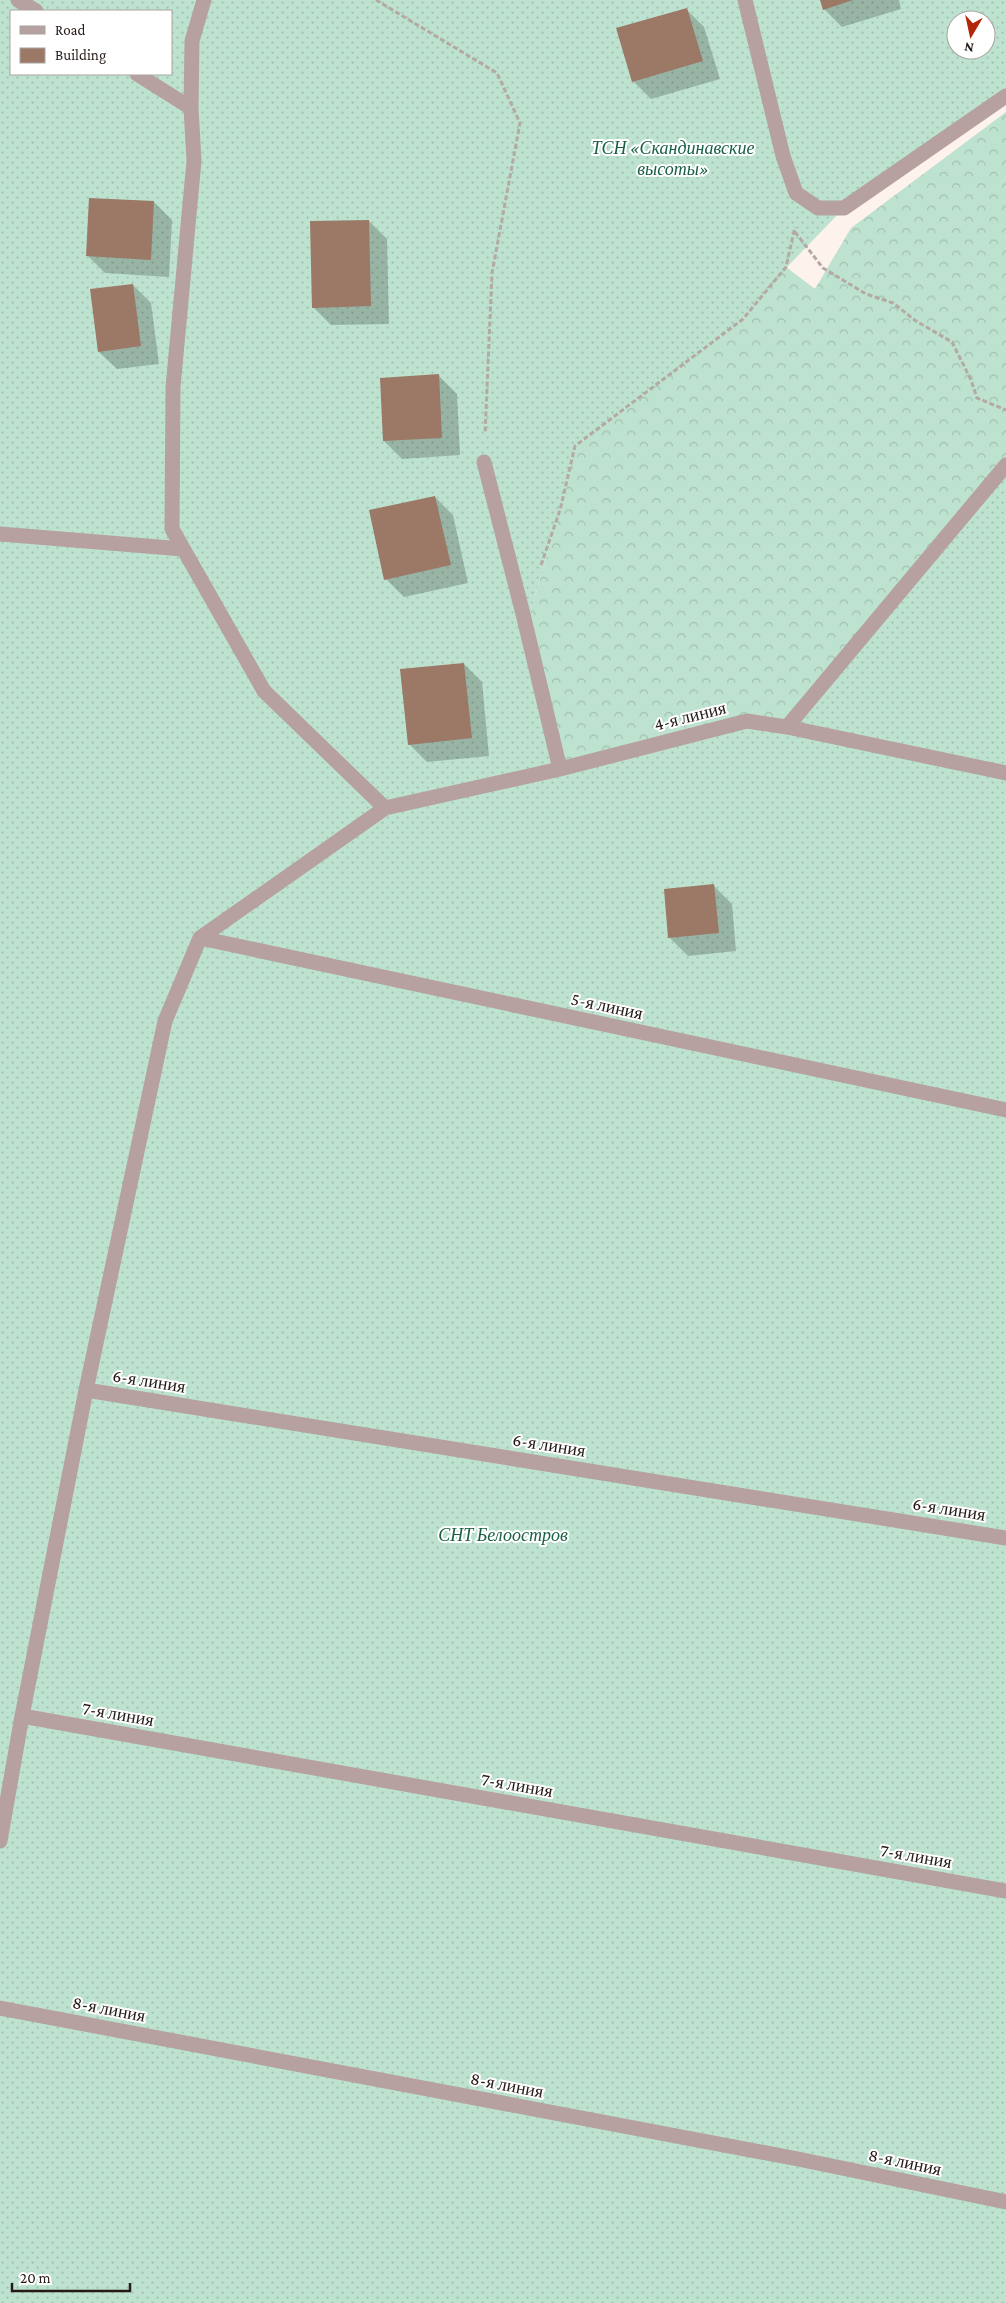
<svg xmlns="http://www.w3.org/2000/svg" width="1006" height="2303" font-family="'Crimson Pro',serif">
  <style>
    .forest { fill: url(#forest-crowns) }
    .garden { fill: url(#garden-dots); fill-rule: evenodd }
    .shadow { fill: #0003 }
    .building { fill: #9c7866 }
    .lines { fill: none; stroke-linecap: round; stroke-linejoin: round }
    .path { stroke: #b4a9a4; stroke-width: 3; stroke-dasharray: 5 2.5; stroke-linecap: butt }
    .street { stroke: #b6a1a0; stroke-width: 15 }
    .labels { text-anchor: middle; stroke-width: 4; stroke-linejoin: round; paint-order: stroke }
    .park-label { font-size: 18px; font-style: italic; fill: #196045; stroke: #fff }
    .street-label { font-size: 18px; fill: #251b17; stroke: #fff }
  </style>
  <defs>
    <pattern id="forest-crowns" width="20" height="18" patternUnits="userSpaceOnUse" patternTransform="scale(1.25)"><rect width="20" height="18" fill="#bde2cf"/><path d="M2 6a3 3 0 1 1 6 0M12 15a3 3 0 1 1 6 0" fill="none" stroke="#a2c1b1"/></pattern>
    <pattern id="garden-dots" width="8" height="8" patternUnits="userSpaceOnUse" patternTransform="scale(1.25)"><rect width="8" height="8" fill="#bde2cf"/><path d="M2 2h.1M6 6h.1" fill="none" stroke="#a2c1b1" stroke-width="1.8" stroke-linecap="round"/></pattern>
  </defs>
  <rect width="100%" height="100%" fill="#fef2ed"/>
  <path class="forest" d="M1006,112V465L789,724L564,767L526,627L560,510L575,446L743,319L786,267L815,289L851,228Z"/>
  <path class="garden" d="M0,0H1006V96L844,208L787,267L743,319L575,446L560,510L526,627L564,767L747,721L789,724L1006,465V2303H0ZM11,11H171V74H11ZM956,20H986V50H956Z"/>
  <path class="shadow" d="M821,0H899L901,9L842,27L824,9Z
    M686,9L704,27L720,79L651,99L633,81Z
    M154,202L172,220L169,277L105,273L87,255Z
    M369,221L387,239L389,324L331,325L313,307Z
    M133,285L151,303L159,364L117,369L99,352Z
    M439,376L457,394L460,455L402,459L384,441Z
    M435,497L453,515L468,583L404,597L386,579Z
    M464,664L482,682L489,756L427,762L409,744Z
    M714,886L732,904L736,951L688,956L670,938Z"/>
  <path class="building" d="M820,0H853L823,10Z
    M687,8L703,61L632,82L616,28Z
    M89,198L154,201L151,260L86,256Z
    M369,220L371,306L312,308L310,221Z
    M133,284L141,346L98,352L90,289Z
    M439,374L442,438L383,441L380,378Z
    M435,496L451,565L384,580L369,510Z
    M464,663L472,738L408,745L400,669Z
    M714,884L719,933L668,938L664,889Z"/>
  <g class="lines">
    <path class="path" d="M376,0L497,73L520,123L492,273L485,434
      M795,232L823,268L866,294L893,303L916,321L952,342L971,380L977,398L1006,410
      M541,565L560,510L575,446L743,319L786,267L795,227"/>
    <path class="street" d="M18,0L36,11
      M204,0L192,41L191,108L194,161L173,387L172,529L264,691L385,808
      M745,0L783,156L796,193L818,208H844L1006,96
      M137,74L191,108
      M484,462L523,614L560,769
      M0,534L183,549
      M787,727L1006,465
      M200,938L1006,1110
      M86,1390L1006,1538
      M22,1716L1006,1891
      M0,1841L22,1716L86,1390L165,1021L200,938L385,808L560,769L747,721L787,727L1006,773
      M0,2008L798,2159L1006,2202"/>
  </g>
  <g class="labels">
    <g class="park-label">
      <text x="673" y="154">ТСН «Скандинавские<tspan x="673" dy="21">высоты»</tspan></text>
      <text x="503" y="1541">СНТ Белоостров</text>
    </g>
    <g class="street-label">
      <text transform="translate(690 716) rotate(-14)" y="6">4-я линия</text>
      <text transform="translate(607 1006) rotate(12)" y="6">5-я линия</text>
      <text transform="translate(149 1381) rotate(9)" y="6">6-я линия</text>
      <text transform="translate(549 1445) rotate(9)" y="6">6-я линия</text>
      <text transform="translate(949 1509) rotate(9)" y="6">6-я линия</text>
      <text transform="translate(118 1714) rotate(10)" y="6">7-я линия</text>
      <text transform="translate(517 1785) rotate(10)" y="6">7-я линия</text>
      <text transform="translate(916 1856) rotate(10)" y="6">7-я линия</text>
      <text transform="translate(109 2009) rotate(11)" y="6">8-я линия</text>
      <text transform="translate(507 2085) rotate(11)" y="6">8-я линия</text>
      <text transform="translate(905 2162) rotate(12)" y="6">8-я линия</text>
    </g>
  </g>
  <rect x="10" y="10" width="162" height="65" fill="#ffffff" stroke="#a8a4a2"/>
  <rect x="20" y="26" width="25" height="8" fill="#b6a1a0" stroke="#a8a4a2"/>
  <text x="55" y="35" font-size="15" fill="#251b17">Road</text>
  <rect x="20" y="48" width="25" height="15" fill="#9c7866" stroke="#a8a4a2"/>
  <text x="55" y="60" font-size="15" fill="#251b17">Building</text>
  <g transform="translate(971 35) rotate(189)"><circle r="24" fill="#ffffff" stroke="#a8a4a2"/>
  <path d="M0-4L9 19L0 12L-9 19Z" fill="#b22609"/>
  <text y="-8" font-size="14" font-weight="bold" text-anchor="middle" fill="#251b17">N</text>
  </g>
  <path d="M12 2283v8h118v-8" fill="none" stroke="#251b17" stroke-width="2.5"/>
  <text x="20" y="2283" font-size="15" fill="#251b17" stroke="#ffffff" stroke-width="4" paint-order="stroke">20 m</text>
</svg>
